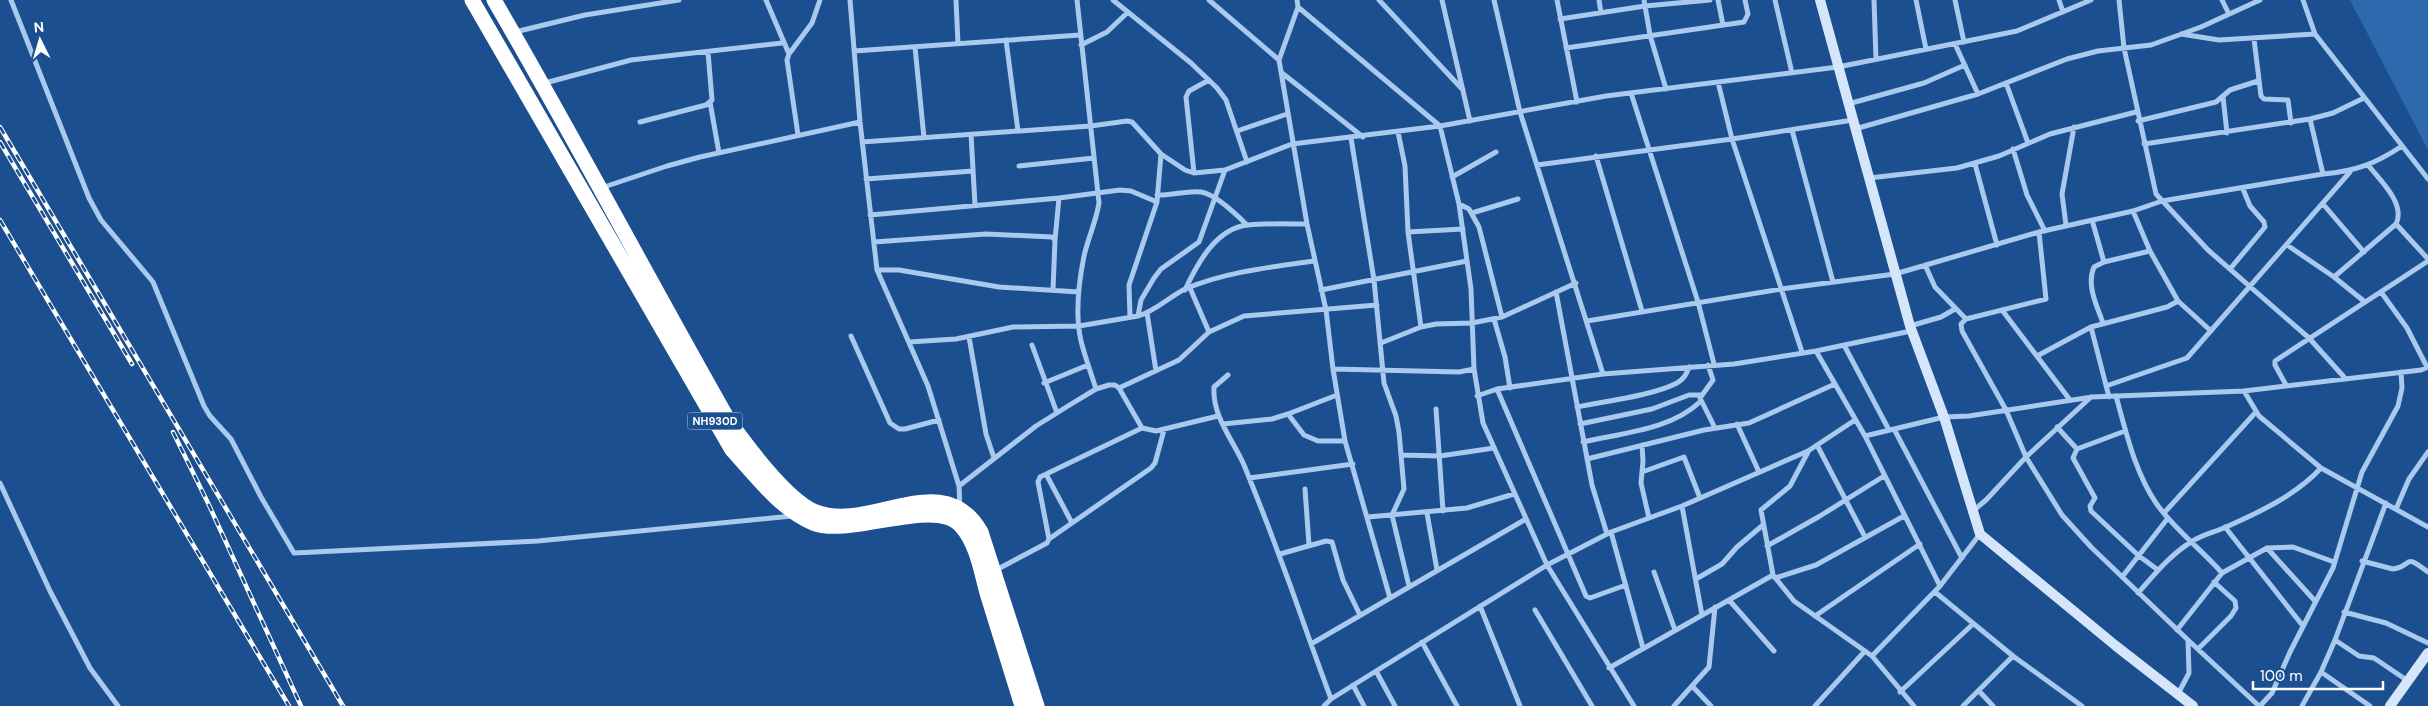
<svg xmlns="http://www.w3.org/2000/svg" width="2428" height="706" font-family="'DM Sans',sans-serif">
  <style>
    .green { fill: #2e69ad }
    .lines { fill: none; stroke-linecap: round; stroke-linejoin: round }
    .street { stroke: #a9c9ee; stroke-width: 5 }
    .secondary { stroke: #d6e6fa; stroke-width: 10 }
    .highway { stroke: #fff; stroke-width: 15 }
    .rail-casing { stroke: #fff; stroke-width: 4.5 }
    .rail { stroke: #1b4f8f; stroke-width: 2.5; stroke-dasharray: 8; stroke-linecap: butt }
    .labels { text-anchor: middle; stroke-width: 4.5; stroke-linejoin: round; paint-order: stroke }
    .shield { fill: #1b4f8f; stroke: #bbcadd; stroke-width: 1 }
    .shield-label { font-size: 11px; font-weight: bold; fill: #fff }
  </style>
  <rect width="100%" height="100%" fill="#1b4f8f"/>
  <path class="green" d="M2350,0H2428V150Z"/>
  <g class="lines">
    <path class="street" d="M11,0L89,198L101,220L153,282L204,406L210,416L231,439L261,497L294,553L538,541L792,516
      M766,0L789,54
      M850,0L860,122L877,270L928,386L959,486L960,508
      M956,0L958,44
      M1077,0L1099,203C1096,222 1088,238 1084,256C1079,281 1075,315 1081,341C1085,357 1091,373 1096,389
      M1113,0L1191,63L1217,88L1226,100L1247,162
      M1209,0L1279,60L1307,224L1326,310L1333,369
      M1379,0L1463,90
      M1442,0L1470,121
      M1494,0L1520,112L1603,374
      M1557,0L1577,102
      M1599,0L1601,13
      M1644,0L1650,35L1666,89
      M1718,0L1723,25
      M1775,0L1792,73
      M1874,0L1876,59
      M1916,0L1926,49
      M1955,0L1964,42
      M2059,0L2063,12
      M2119,0L2124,48L2156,194L2208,250L2309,338L2344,377
      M2222,0L2229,14
      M2303,0L2315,34L2428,179
      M1298,7L1440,126L1459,204L1471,289L1474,369L1483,423L1547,565L1634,706
      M1560,19L1645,6L1710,0
      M515,32L585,15L679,0
      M2181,34L2219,40L2315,34
      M2254,39L2261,96L2264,99L2288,100L2291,123
      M1006,40L1018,131
      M1955,44L1978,94
      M1081,45L1107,32L1128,12
      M915,47L924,138
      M1566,48L1744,22L1748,14L1745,0
      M854,51L1080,35
      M1279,60L1298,7L1297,0
      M1282,73L1363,137
      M1718,82L1732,139L1802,352
      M545,83L631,60L782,43
      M2006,83L2028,143
      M1631,93L1698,302L1714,364
      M2223,97L2227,133
      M710,102L719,153
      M1848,104L1924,83L1965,65
      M2310,119L2323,174
      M2138,121L2216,102L2230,90L2258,81
      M640,122L706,105L712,100L708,52
      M1855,129L1978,94L2067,59L2098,51L2151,45L2201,27L2260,0
      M1792,130L1833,282
      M1237,131L1287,114
      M1398,132L1405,166L1408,232L1421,327
      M971,134L975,205
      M798,135L787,60L789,54L812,23L820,0
      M1351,138L1374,280L1384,383L1396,416L1399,432L1404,489L1392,515L1409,586
      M862,142L1091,126L1127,121L1132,122L1161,154L1185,170L1194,173L1225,170L1292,144L1440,126L1606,96L1838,67L2017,31L2091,0
      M2144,144L2310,119L2333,113L2364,98
      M2013,149L2027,195L2045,231
      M1596,156L1642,311
      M1975,164L1997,245
      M1537,165L1732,139L1853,120
      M1019,166L1094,158
      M1194,173L1186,97L1189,91L1209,80
      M1452,177L1496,152
      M1869,178L1957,168L1999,156L2050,134L2136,112
      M866,179L973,171
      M601,188L667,166L700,157L860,122
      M1157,195C1172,196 1187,190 1201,192C1215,194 1237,215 1247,225
      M1459,204L1469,209L1479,227L1502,317
      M2323,204L2364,252
      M2133,211L2150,251L2178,301L2211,331
      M1472,213L1518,199
      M870,215L1059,198L1120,190L1131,191L1157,202
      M2092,220L2104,262
      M2396,224L2428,259
      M2066,225L2062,194L2074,127
      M1408,232L1463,229
      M2039,232L2046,299L1966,319L1961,324L1962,331L2006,410L2026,457L2062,515L2091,547L2188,640L2189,673L2178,694
      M1055,240L1059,198
      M874,242L986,234L1052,237L1055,240L1053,290
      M2287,245L2334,277L2365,302
      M1925,265L1935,287L1966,319
      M2230,269L2265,227L2264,222L2250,206L2243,189
      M877,270H899L999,287L1079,292
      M2334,277L2396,224C2406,204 2380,180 2368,165
      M1190,288L1209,332
      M1185,290C1197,264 1216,228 1248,225C1267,223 1288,224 1307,224
      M1321,290L1467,261
      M1556,292L1592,485L1607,534
      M2381,292L2407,328L2427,367
      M2002,310L2070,400
      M1147,313L1156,371
      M1138,316L1141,300L1154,278L1161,269L1199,242L1225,170
      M1130,317L1129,285L1157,202L1161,154
      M1494,319L1505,357L1510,388
      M1587,321L1781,289L1895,274L2039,232L2133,211L2162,201L2323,174C2356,171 2375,164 2402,146
      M2103,323C2097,306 2086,285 2094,267L2104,262L2150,251
      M1910,326L1941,317L1955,309
      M2091,327L2109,397
      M851,336L890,423L899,429H905L939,420
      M969,337L986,434L994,458
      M909,342L956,339L1013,327L1079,326L1138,316C1156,311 1169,297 1185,289C1225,272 1271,267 1314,261
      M1381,343L1421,327L1436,324L1472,323L1502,317L1576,283
      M1032,345L1057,413
      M1844,345L1889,430
      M1816,351L1865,436L1940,586L1980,534
      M2037,356L2091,327L2167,307L2178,301
      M1708,365L1713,380L1700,398L1715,428
      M1228,375L1214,387C1212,416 1233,440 1244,465C1268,524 1290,583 1311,644L1526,519
      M1044,383L1088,365
      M2286,385L2275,365V361L2428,261
      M2106,386L2187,358L2350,172
      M1119,388L1179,360L1209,332L1244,316L1377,305
      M1497,389L1586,596L1590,598L1626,585
      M2244,391L2259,416L2321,468L2428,527
      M1477,396L1497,389L1603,374L1734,364L1816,351L1911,331
      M2116,396C2126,432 2135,472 2156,503C2172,527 2202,550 2222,573
      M1577,407C1605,401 1652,396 1677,383C1684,379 1687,374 1689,367
      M1436,409L1443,511
      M1288,414L1337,395
      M1223,424L1272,419L1288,414L1304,435L1318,441H1345L1333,369L1459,372L1474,369
      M1580,424L1652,409L1689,395H1701
      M1737,424L1759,472
      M2057,427L2077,449
      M1894,429L1962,558
      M2125,431L2077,449L2073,458L2095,498L2090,506L2091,511L2139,556L2158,570
      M1865,436L1944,417L1969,416L2092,397L2244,391L2421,370L2428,367
      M1345,441L1390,598
      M1583,442C1622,433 1671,430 1701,401
      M1642,445L1643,461L1641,483L1649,518
      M1817,445L1865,537
      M1401,455L1440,456L1494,448
      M1587,459L1704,430L1749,423L1835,384
      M1642,472L1684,457L1700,498
      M1046,474L1072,523
      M1249,478L1353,464
      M0,483L50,591L90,668L118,706
      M959,486L1036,426L1068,406L1096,389L1109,385H1115L1119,388L1142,428L1156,431L1218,416
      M1305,489L1309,545
      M1682,506L1702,615
      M2396,509L2409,479L2428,452
      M1973,511L1986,500L2026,457L2091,397
      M1427,513L1437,570
      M2164,513L2256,412
      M1368,517L1467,508L1514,494
      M2225,527L2303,626
      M1611,532L1643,648
      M1049,539L1151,468L1155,463L1164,430
      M1767,546L1820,516L1884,476
      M2267,548L2315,601
      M1280,554L1326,541L1332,542L1343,580L1360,615
      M2362,561L2393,569C2414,566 2402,552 2428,572
      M996,570L1047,543L1049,539L1038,482L1040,477L1142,428
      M1654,572L1675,630
      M1773,575L1794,601L1872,656L1940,586
      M2122,577L2168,518
      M1775,578L1816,565L1904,516
      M1696,579L1722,564L1737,547L1763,525
      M1935,592L2013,656L2082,706
      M2138,593C2154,575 2170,555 2191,542C2201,535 2215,532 2226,527C2260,512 2296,495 2321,468
      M1729,600L1774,651
      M1480,606L1520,706
      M1535,610L1592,706
      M2344,612L2386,623L2428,643
      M1815,616L1920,544
      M2177,630L2222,573L2267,548L2293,547L2334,562
      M2188,640L2259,706
      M2335,640L2359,656L2374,658L2408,681
      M1422,642L1457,706
      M1311,644L1331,699L1547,565L1611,532L1682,506L1808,451L1855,420
      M2198,649L2231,616L2236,608L2235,601L2214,582
      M1872,656L1914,706
      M1609,668L1773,575L1761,510L1790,486L1808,452
      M1376,671L1395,706
      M2321,672L2370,706
      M1353,685L1364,706
      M1692,686L1711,706
      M1979,691L1993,706
      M1900,692L1973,624
      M1324,706L1331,699
      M1674,706L1709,667L1715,607
      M1815,706L1865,651
      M1963,706L2013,656
      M2260,706L2272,693L2290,652L2333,568L2362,472L2398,406L2402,388L2401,372
      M2302,706L2321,672L2335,640L2386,503"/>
    <path class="secondary" d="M1820,0L1910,326L1944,417L1980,534L2116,646L2193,706
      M2390,706L2428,653"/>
    <path class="highway" d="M472,0L732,450C756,476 780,509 813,523C850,538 936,496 961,526C977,544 981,571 987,593C999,631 1010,668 1022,706
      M494,0C575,139 650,282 729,421C747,446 788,501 816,512C871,533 943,465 981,532L1037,706"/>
    <defs>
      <path id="rail" d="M0,127L343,706
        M0,142L132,364
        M0,220L289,706
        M173,432L208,503L301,706"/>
    </defs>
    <use href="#rail" class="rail-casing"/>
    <use href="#rail" class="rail"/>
  </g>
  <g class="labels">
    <rect class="shield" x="687.5" y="412.5" width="55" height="17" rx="4"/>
    <g class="shield-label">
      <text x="715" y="425">NH930D</text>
    </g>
  </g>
  <g transform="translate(40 40) rotate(355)" stroke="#1b4f8f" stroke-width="4" paint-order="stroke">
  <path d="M0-4L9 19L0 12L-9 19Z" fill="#ffffff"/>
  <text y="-8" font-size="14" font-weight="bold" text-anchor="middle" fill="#ffffff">N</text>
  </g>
  <path d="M2253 681v8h130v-8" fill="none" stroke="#ffffff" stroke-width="2.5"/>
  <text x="2260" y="681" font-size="15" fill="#ffffff" stroke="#1b4f8f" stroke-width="4" paint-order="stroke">100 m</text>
</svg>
